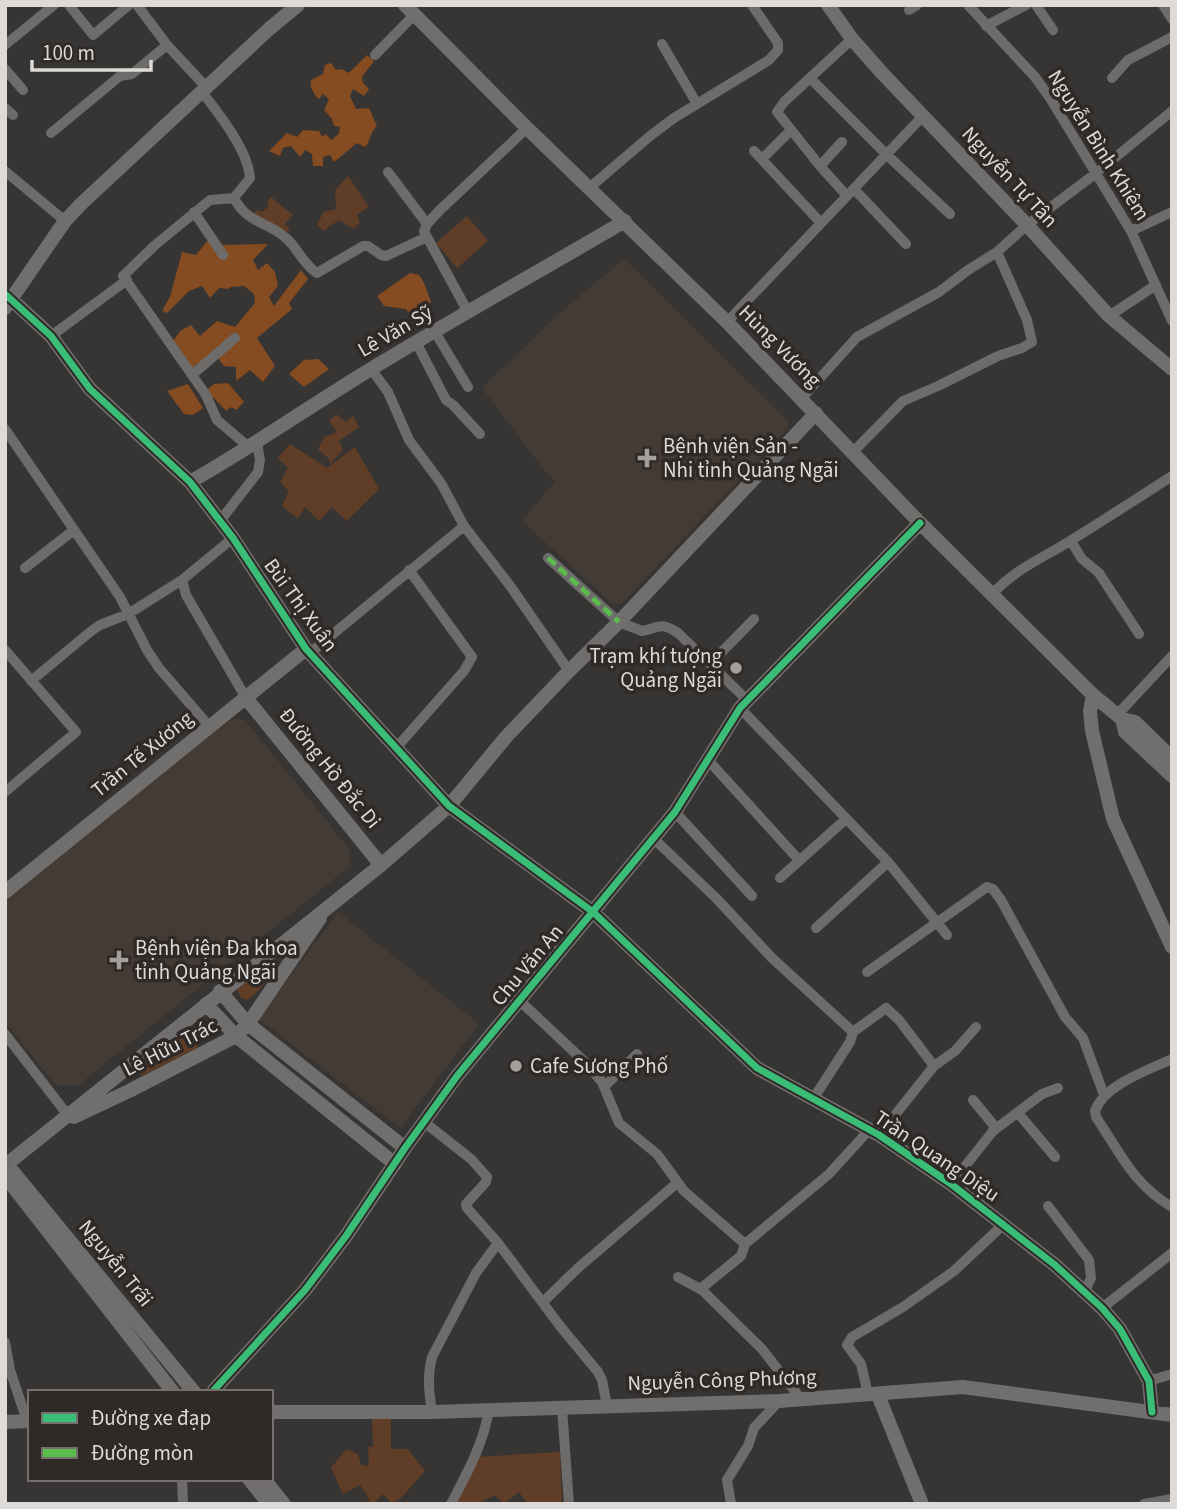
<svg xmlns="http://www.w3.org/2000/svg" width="1177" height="1509" font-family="'Source Sans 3',sans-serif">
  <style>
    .built { fill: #443b35 }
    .green { fill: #603d26 }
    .forest { fill: #854b21 }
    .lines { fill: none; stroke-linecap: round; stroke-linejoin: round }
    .street { stroke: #6d6c6b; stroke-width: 10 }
    .secondary { stroke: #706f6e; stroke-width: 14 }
    .primary { stroke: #6e6c6b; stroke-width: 14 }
    .quiet { stroke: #5cbc4b; stroke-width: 5; stroke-dasharray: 10 5; stroke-linecap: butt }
    .cycleway-casing { stroke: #2f2a27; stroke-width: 11 }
    .cycleway { stroke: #3abd76; stroke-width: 7 }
    .poi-dot { fill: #a3a09e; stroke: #2f2a27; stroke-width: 2.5 }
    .labels { text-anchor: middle; stroke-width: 7; stroke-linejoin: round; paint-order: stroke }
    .street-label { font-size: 21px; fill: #dddad8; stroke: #2f2a27 }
    .poi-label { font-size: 21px; fill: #dddad8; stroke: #2f2a27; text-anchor: start }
  </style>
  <rect width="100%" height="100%" fill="#373533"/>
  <path class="built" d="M624,259L788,421V428L623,602L614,605L522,521L555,481L549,476L482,388L563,310Z
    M231,719L245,720L350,850V866L77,1086L56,1085L5,1022V899Z
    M338,912L479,1024L400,1128L259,1019Z"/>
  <path class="green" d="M348,176L369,207L357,215L360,222L354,229L339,220L323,231L317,224L324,212L336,209L335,190Z
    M271,197L293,215L285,224L290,230L283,235L249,219L257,210L262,212L269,206L267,202Z
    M467,216L488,241L457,268L436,243Z
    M336,414L346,422L353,416L359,427L339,441L343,450L330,464L329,459L318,449L324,437L337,432L329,421Z
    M290,444L327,468L355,447L379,489L347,521L332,507L319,521L305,507L298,519L282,506L289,491L280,482L288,468L278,458Z
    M270,960L276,967C268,978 259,993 247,1000L241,998L236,987Z
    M185,1029L198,1039L197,1048L143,1075L136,1074L135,1067Z
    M372,1417L391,1418V1449H408L425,1471L402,1497L392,1504L383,1494L373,1504H364L370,1500L360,1485L343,1494L331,1468L346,1449L358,1454L361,1465L369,1466L368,1447H373Z
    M560,1452L562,1504H528L519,1492L504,1504L495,1495L477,1504H450L475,1457Z"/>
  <path class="forest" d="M367,55L374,61L362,77L363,83L369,89L364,96L353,89L350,96L356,109L369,108L377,126C370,132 371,140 365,147L357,143L334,162L330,155L323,157V166H313L312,154L305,150L300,157L291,146L283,148L280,156L269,151L287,133L297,137L303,130L319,131L322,137L326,134L331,140L339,134L340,127L334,126L332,119L324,110L329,99L323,94L319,99C314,95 309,86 311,80L323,74L325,65L331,63L336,70L342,69L349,73Z
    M210,238L220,245L268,244L253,260L258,270L267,263L275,272L278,286L269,297L274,306L301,270L308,279L289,303L292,309L257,338L275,366L263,382L250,370L236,381V367L224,366L218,358L202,369L197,364L189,371L169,347L180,331L191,325L200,336L217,321L235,327L255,303L254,294L244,286L231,287L228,289L219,288L210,298L202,286L189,291L167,313L162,311L170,297L182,252L196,255Z
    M410,273L419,275C426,284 427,292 431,302L411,316L406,309L384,306L377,296Z
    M318,359L329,369L304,387L289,374L304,360Z
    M228,383L244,402L236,410L231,407L226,411L213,397L207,402L203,393L214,384Z
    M188,384L203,408L193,415L184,414L167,391Z"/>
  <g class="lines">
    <path class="street" d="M69,5L93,35L129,5
      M137,5L167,45L207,88
      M968,5L1035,77L1050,98L1131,231L1172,321
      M1036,5L1053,30
      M1163,5L1172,19
      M909,10L917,5
      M986,26L1026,5
      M662,44L697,104
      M5,45L54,5
      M375,55L414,15
      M5,69L23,90
      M1112,78L1128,60L1172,37
      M811,79L887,155L950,214
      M202,92C219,114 248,150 250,178L234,198C248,225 269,221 287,239C298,249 304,265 317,273L363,246H368L381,255L386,256L427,237L424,231L427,224L440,210L527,128
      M5,108L13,115
      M51,133L120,76L132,74L167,45
      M754,151L821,223
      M762,159L790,131
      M820,166L842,142
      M5,171L65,221
      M388,172L427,224
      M588,189L650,136L674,118L769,60L778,50V43L752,5
      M854,189L906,244
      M847,196L820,166L777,112L784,102L852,39
      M234,198L210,200L154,246L123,276L206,395L217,420L250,448
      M194,212L223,255
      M1131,231L1172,212
      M427,237L468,312
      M1109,316L1156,285
      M727,322L923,116
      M435,332L468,387
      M51,336L127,280
      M416,342L446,400L453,405L480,434
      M371,369L388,392L409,440L441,483L464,526L511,587L569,671
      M192,375L235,338
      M802,398L857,337L939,292L968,270L997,252L1027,225L1095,174L1172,111
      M5,429L120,597L147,650L159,668L209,726
      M853,452L903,401L938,386L998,356L1022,348L1032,342L1027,320L997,252
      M220,521L258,472L260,460L257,443
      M1071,541L1082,559L1099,573L1139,634
      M548,558L619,622L642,631C659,628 660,621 678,633L747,700
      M25,568L74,530
      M182,580L186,595L246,698
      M993,593C1017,568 1041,559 1070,541C1104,520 1138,498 1172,476
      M5,650L76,732L5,792
      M310,653L464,526
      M711,663L754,619
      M31,681L90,632L100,625L128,614L182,580L233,538
      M740,708L888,862L947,935
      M1117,715L1172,656
      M396,748L464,671L472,657L409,570
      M708,760L799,860
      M675,812L752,896
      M653,838L716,898L772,958L853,1032L850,1042L813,1099
      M780,878L846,819
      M816,928L888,862
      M867,972L987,887L993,889L1001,900L1065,1017L1083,1038L1104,1095
      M520,1001L586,1063L602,1082L619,1123L657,1154L684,1191L745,1244L741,1256L704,1286L702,1290L762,1349L801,1399
      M853,1032L886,1008L899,1020L934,1066
      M5,1034L67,1114
      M1172,1059C1148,1070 1104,1085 1095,1111L1096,1117C1120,1153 1134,1185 1172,1207
      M604,1087L637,1054
      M973,1100L996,1128
      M1018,1113L1055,1157
      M424,1122L471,1159L487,1177L486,1182L466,1204L467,1208L498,1243L560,1326L598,1372L602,1380L607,1406
      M879,1135L934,1066L955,1051L976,1027
      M951,1184L993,1131L1042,1094L1058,1088
      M1048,1206L1089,1260L1091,1278L1084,1293
      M745,1244L829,1174L869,1130
      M678,1277L702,1290
      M543,1302L578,1268L677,1183
      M1102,1308L1172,1253
      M5,1342L10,1370L27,1421
      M1149,1381L1172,1374
      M868,1394L861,1364L847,1345L852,1337L903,1307L954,1271L1004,1224
      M562,1408L569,1504
      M432,1412C429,1393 427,1376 432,1357L476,1273L498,1243
      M182,1479L183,1504
      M451,1504C467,1473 483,1445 489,1410
      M731,1504L727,1480L748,1446L754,1428L779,1401
      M1144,1504L1172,1499"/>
    <path class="secondary" d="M405,5L527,128L727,322L920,523L1093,695L1122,719L1135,722L1172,758
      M828,5L852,39L882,73L1027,225L1109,316L1172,369
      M11,299L51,336L90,389L190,482L233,538L306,649L449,806L593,912L757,1068L879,1135L951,1184L1055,1265L1102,1308L1120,1329L1149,1381L1152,1412
      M5,308L65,221L81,204L269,29L298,5
      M190,482C252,447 310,406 371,369C455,318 540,271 625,221
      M1093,695L1090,711L1092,731L1113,819L1172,947
      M246,698L381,865
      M1122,719L1125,732L1172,776
      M5,892L306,649
      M220,991L248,1024L405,1148
      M206,1004L236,1036L395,1164
      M74,1117L129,1091L236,1036L248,1024L320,918
      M5,1162L194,1392
      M7,1164L381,865L449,806L506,737L569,671L619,622L816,413
      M8,1180L173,1392
      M214,1390L305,1290L346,1236L405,1148L457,1076L675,812L740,708L920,523
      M878,1395L922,1504
      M271,1412H432L779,1401L963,1387L1172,1415
      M5,1422L30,1421
      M249,1479L269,1504
      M264,1479L284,1504"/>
    <path class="primary" d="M5,1165L7,1164"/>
    <path class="quiet" d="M548,558L619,622"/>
    <defs>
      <path id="cycleway" d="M5,294L51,336L90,389L190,482L233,538L306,649L449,806L593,912L757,1068L879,1135L951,1184L1055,1265L1102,1308L1120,1329L1149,1381L1152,1412
        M214,1390L305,1290L346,1236L405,1148L457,1076L675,812L740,708L920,523"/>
    </defs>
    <use href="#cycleway" class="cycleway-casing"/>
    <use href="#cycleway" class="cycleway"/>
  </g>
  <g class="poi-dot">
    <path d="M643.5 447.5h7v7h7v7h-7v7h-7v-7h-7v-7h7z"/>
    <circle cx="736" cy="668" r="7"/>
    <path d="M115.5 949.5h7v7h7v7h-7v7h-7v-7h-7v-7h7z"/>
    <circle cx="516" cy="1066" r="7"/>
  </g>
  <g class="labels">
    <g class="street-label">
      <text transform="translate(1099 145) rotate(58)" y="7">Nguyễn Bình Khiêm</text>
      <text transform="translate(1010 177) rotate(47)" y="7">Nguyễn Tự Tân</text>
      <text transform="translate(395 331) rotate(-30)" y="7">Lê Văn Sỹ</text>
      <text transform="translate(780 346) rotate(45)" y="7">Hùng Vương</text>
      <text transform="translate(301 605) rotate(54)" y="7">Bùi Thị Xuân</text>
      <text transform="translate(142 754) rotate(-39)" y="7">Trần Tế Xương</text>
      <text transform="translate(330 768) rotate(51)" y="7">Đường Hồ Đắc Di</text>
      <text transform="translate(527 965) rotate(-50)" y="7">Chu Văn An</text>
      <text transform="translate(170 1047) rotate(-27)" y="7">Lê Hữu Trác</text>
      <text transform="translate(937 1156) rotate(34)" y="7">Trần Quang Diệu</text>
      <text transform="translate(116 1263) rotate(51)" y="7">Nguyễn Trãi</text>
      <text transform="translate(722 1380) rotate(-2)" y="7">Nguyễn Công Phương</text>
    </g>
    <g class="poi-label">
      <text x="663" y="453">Bệnh viện Sản -<tspan x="663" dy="24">Nhi tỉnh Quảng Ngãi</tspan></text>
      <text x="722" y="663" text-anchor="end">Trạm khí tượng<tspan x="722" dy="24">Quảng Ngãi</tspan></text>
      <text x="135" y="955">Bệnh viện Đa khoa<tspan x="135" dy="24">tỉnh Quảng Ngãi</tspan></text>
      <text x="530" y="1073">Cafe Sương Phố</text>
    </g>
  </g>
  <rect width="1177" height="1509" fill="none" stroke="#dddad8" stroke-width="14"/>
  <rect x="28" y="1390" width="245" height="91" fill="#2f2a27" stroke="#75706e" stroke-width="2"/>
  <rect x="42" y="1413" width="35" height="10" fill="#3abd76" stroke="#75706e" stroke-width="2"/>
  <text x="91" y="1425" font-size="21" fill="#dddad8">Đường xe đạp</text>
  <rect x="42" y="1448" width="35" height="10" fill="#5cbc4b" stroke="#75706e" stroke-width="2"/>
  <text x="91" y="1460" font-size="21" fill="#dddad8">Đường mòn</text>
  <path d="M32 60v10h119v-10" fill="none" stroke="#dddad8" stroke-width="3.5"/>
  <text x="42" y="60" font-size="21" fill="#dddad8" stroke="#2f2a27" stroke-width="5" paint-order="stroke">100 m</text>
</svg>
